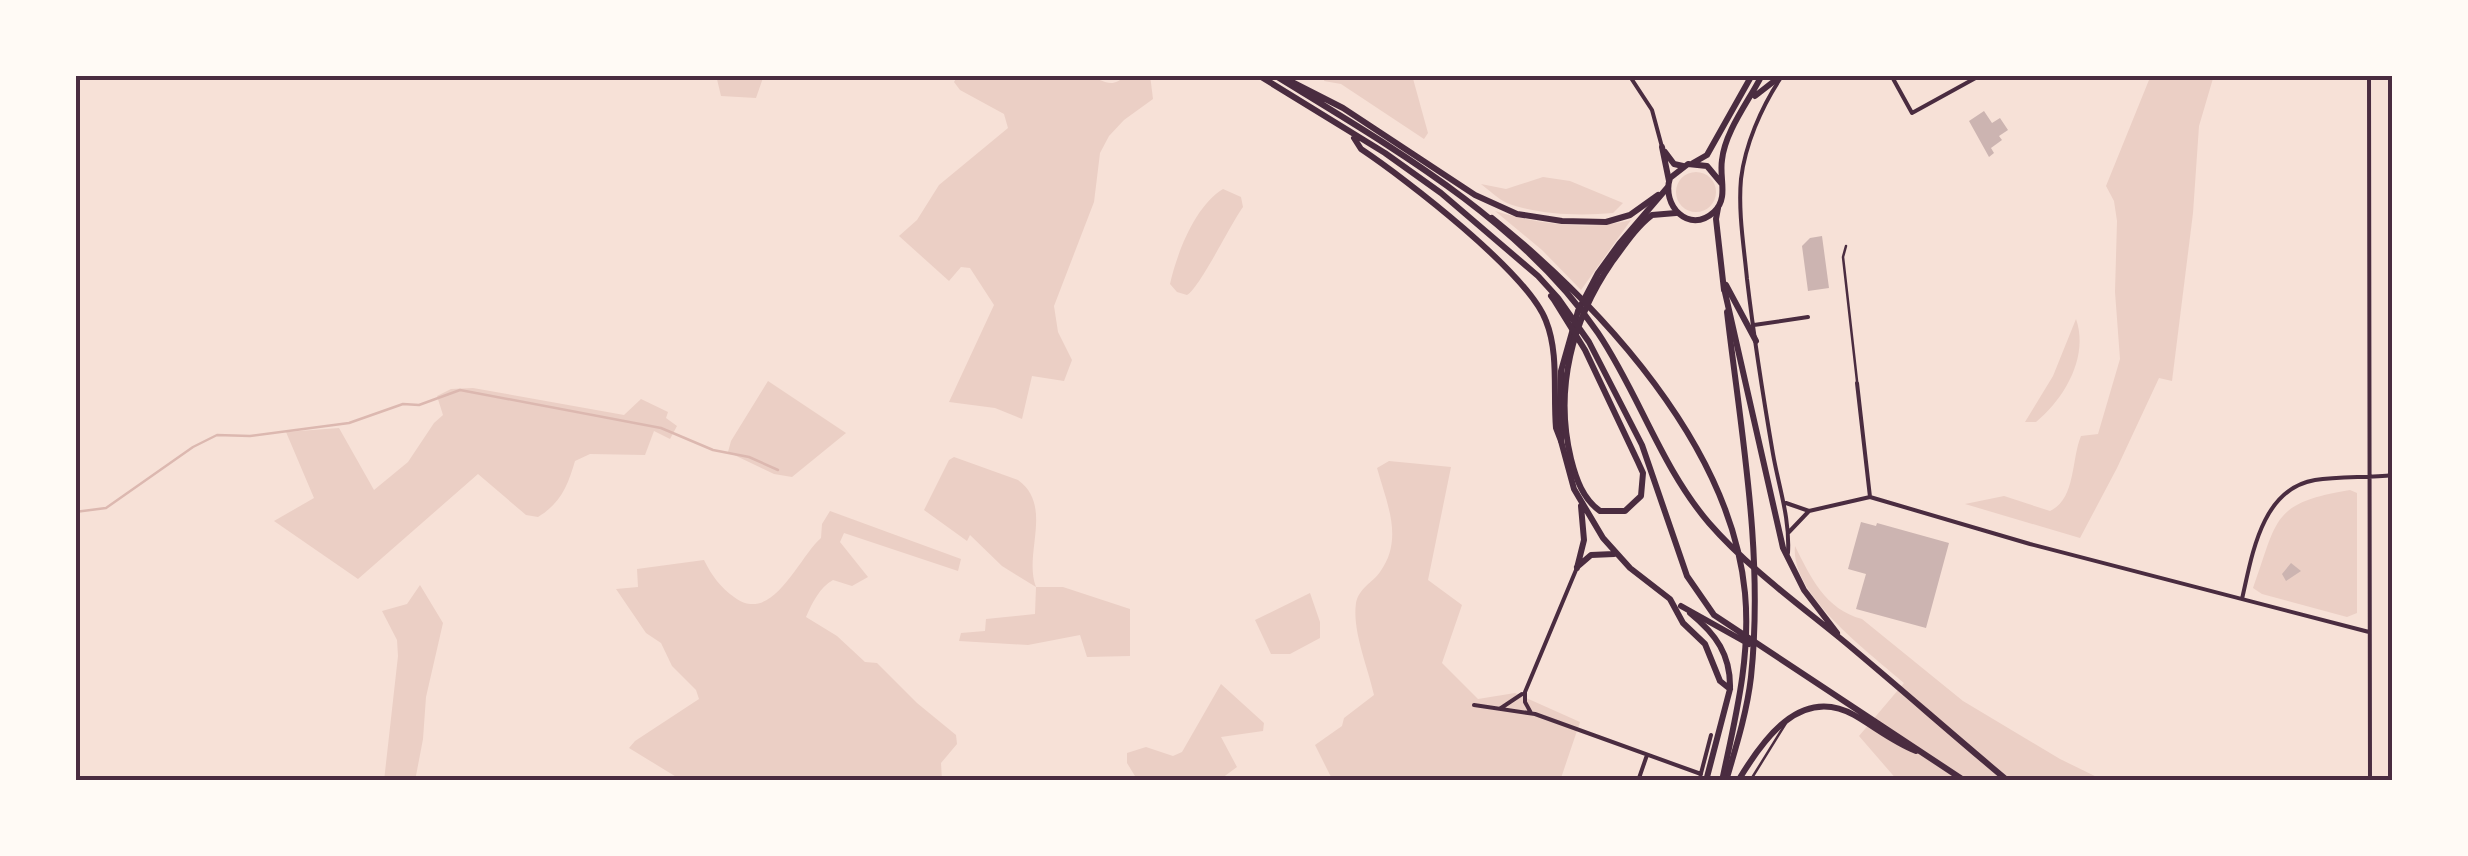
<svg xmlns="http://www.w3.org/2000/svg" width="2468" height="856" font-family="Commissioner,sans-serif">
  <style>
    .green { fill: #ebcfc5 }
    .lines { fill: none; stroke-linecap: round; stroke-linejoin: round }
    .stream { stroke: #dcb8b0; stroke-width: 2.5 }
    .building { fill: #ccb4b1 }
    .service { stroke: #4a2c40; stroke-width: 2.5 }
    .minor { stroke: #4a2c40; stroke-width: 4 }
    .secondary { stroke: #4a2c40; stroke-width: 6 }
    .primary { stroke: #4a2c40; stroke-width: 6 }
    .trunk { stroke: #4a2c40; stroke-width: 6 }
    .neatline { fill: none; stroke: #4a2c40; stroke-width: 4 }
  </style>
  <rect width="100%" height="100%" fill="#f7e1d7"/>
  <path class="green" d="M716,75H764L756,98L721,96Z
    M958,75C999,75 1043,70 1084,75C1101,77 1111,92 1125,75H1150L1153,99L1124,120L1109,136L1100,153L1094,202L1054,306L1058,332L1072,360L1064,381L1032,376L1022,419L995,408L949,402L994,305L970,268L961,267L949,281L899,236L917,220L939,185L1008,128L1004,114L960,90L954,82Z
    M1326,75H1412L1428,133L1424,139L1341,84L1324,81Z
    M2151,75H2214L2199,126L2193,213L2172,381L2159,378L2117,468L2080,538L1965,504L2004,496L2050,511C2076,499 2071,460 2081,436L2098,434L2120,359L2115,292L2117,221L2114,201L2106,186Z
    M1676 192a20 20 0 1 1 40 0a20 20 0 1 1-40 0Z
    M1543,177L1570,181L1623,203L1613,213C1581,216 1538,215 1507,203C1498,199 1489,190 1481,184L1506,189Z
    M1223,189L1241,197L1243,207C1230,225 1199,289 1187,295L1177,292L1170,284C1177,253 1195,206 1223,189Z
    M1495,211C1538,224 1588,231 1631,220L1581,290L1542,250Z
    M2076,319C2089,356 2065,398 2036,422H2025L2053,376Z
    M768,381L846,433L792,477L774,474L728,452L731,441Z
    M473,388L624,415L641,399L668,412L666,418L677,426L670,439L654,431L645,455L590,454L575,461C568,485 561,503 538,517L526,515L478,474L358,579L274,521L314,498L286,432L339,428L374,490L408,462L434,423L443,415L437,396L451,389Z
    M954,457L1018,480C1054,506 1023,554 1036,587H1063L1130,609V656L1087,657L1080,635L1028,645L959,641L961,633L985,631L986,619L1035,614L1036,587L1002,566L970,535L967,541L924,510L949,460Z
    M1389,461L1451,467L1428,580L1462,605L1442,663L1478,699L1515,693L1580,722L1560,781H1333L1315,745L1342,726L1344,718L1374,695C1368,667 1352,631 1356,603C1359,588 1372,583 1380,572C1404,539 1387,504 1377,468Z
    M2350,490L2357,493V613L2347,617L2262,594L2253,588C2278,519 2271,503 2350,490Z
    M830,511L961,559L958,571L844,533L840,542L868,577L852,586L833,580C820,587 812,603 806,617L837,636L865,662L877,663L917,703L956,735L957,744L941,763L942,781H683L629,748L635,741L699,699L696,690L672,666L661,643L646,633L616,589L638,587L637,569L704,560C712,576 720,587 734,597C772,626 798,558 821,538L822,524Z
    M1795,546C1811,578 1825,609 1862,619L1963,701L2060,759L2105,781H1898L1859,736L1904,683C1870,653 1790,595 1795,546Z
    M420,585L443,623L426,697L423,739L415,781H384L398,656L397,640L382,611L407,604Z
    M1310,593L1320,622V638L1290,654H1271L1255,620Z
    M1221,684L1264,723L1263,731L1221,737L1237,767L1218,781H1138L1127,763V753L1146,747L1173,756L1182,752Z"/>
  <g class="lines">
    <path class="stream" d="M75,512L106,508L193,447L217,435L250,436L349,423L403,404L419,405L460,390L661,428L713,450L749,457L778,470"/>
  </g>
  <path class="building" d="M1984,111L1992,123L2000,118L2008,130L1999,136L2002,140L1991,148L1994,153L1989,157L1969,121Z
    M1822,236L1829,288L1808,291L1802,246L1810,238Z
    M1861,522L1876,526L1877,523L1949,543L1926,628L1856,609L1866,574L1848,569Z
    M2291,563L2301,571L2286,581L2282,574Z"/>
  <g class="lines">
    <path class="service" d="M1846,246L1843,257L1857,381
      M1750,781L1786,723"/>
    <path class="minor" d="M1629,75L1652,110L1662,147
      M1891,75L1912,113L1981,75
      M2369,75L2370,781
      M1780,79C1761,108 1745,145 1741,179C1738,212 1744,247 1747,279C1754,338 1763,396 1773,454C1779,488 1790,518 1788,553
      M1754,325L1808,317
      M1857,383L1870,497
      M1786,503L1809,511
      M1789,532L1809,511L1870,497L2030,544L2369,632
      M2242,599C2252,556 2261,489 2315,480C2340,476 2367,478 2393,475
      M1474,705L1535,714L1701,774
      M1501,708L1522,694
      M1531,713L1525,702V692L1576,570
      M1638,781L1647,755
      M1699,781L1711,735"/>
    <path class="secondary" d="M1755,96L1782,75
      M1693,163L1707,155L1752,75
      M1722,184L1707,166L1688,164L1670,178C1661,205 1689,235 1714,212C1729,198 1719,178 1722,160C1725,131 1749,101 1762,75"/>
    <path class="primary" d="M1662,147L1669,181
      M1665,152L1674,164L1683,166
      M1667,188L1619,244L1598,273L1578,311L1561,371V441L1574,489L1603,538L1630,568L1670,599L1683,623L1705,644L1720,681L1730,689
      M1718,208L1716,219L1724,290
      M1726,285L1756,341
      M1577,567L1591,555L1614,554
      M1577,568L1584,540L1581,506
      M1690,613C1716,634 1731,655 1730,689L1706,781
      M1726,781C1736,747 1747,712 1751,677C1764,554 1741,433 1727,312"/>
    <path class="trunk" d="M1258,75L1385,153L1441,193L1538,276L1558,298L1589,342L1642,445L1687,576L1714,615L1965,781
      M1274,75C1388,145 1521,220 1598,333C1639,394 1661,467 1709,523C1748,568 1800,605 1846,643C1900,688 1953,735 2008,781
      M1290,81L1343,108L1475,195L1517,214L1562,221L1606,222L1630,215L1658,195
      M1354,138L1361,149C1406,179 1528,273 1546,321C1559,353 1553,393 1556,428L1561,441
      M1492,218C1602,307 1731,446 1745,593C1751,658 1735,719 1722,781
      M1724,288L1783,548L1804,590L1837,633
      M1551,296L1554,300L1585,350L1638,462L1643,473L1641,496L1625,511H1600C1583,499 1576,479 1571,459C1554,389 1572,320 1612,262C1624,246 1636,227 1652,215L1676,213
      M1681,606L1749,644
      M1738,781C1762,741 1800,685 1854,715C1875,727 1893,742 1916,751"/>
  </g>
  <rect width="2468" height="856" fill="none" stroke="#fffaf5" stroke-width="155"/>
  <rect x="78" y="78" width="2312" height="700" class="neatline"/>
</svg>
